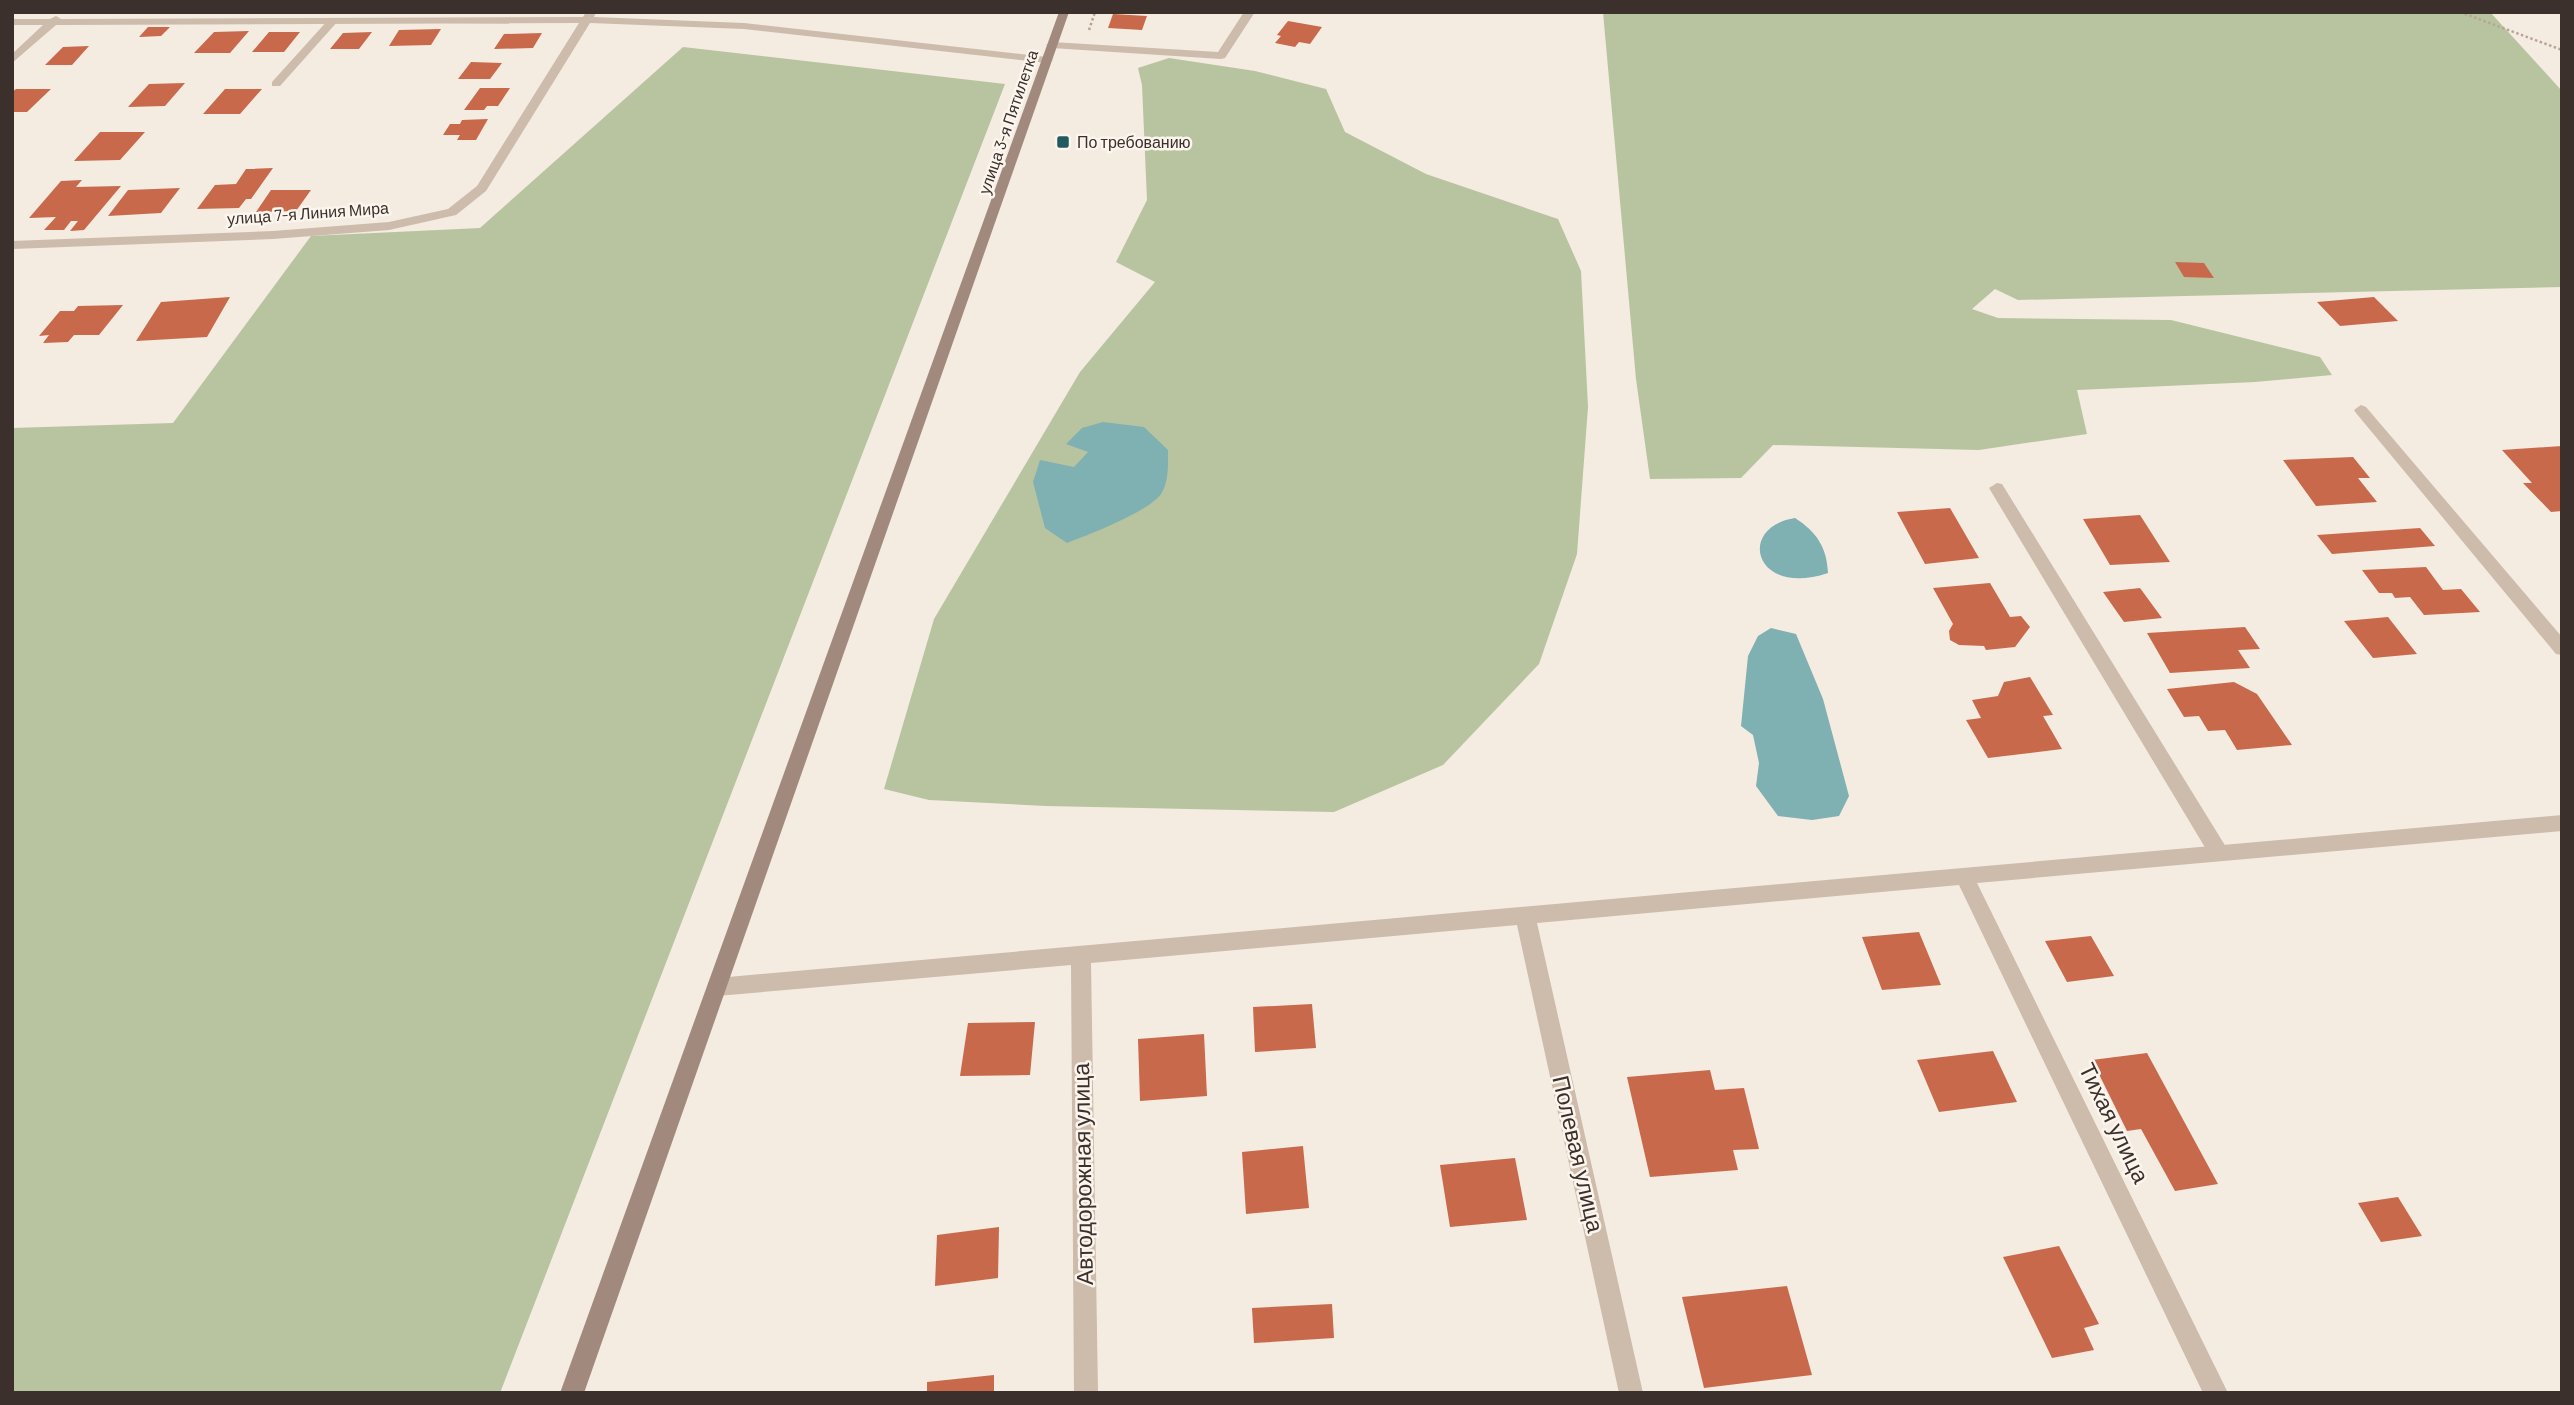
<svg xmlns="http://www.w3.org/2000/svg" width="2574" height="1405" font-family="Barlow,sans-serif">
  <style>
    .green { fill: #b8c4a0 }
    .water { fill: #7fb0b2 }
    .building { fill: #c8694b }
    .lines { fill: none; stroke-linecap: round; stroke-linejoin: round }
    .path { stroke: #b9a596; stroke-width: 2.5; stroke-dasharray: 2.5 2.5; stroke-linecap: butt }
    .lane { fill: #cdbbac; fill-rule: evenodd }
    .street { fill: #cdbbac; fill-rule: evenodd }
    .secondary { fill: #a18a7d; fill-rule: evenodd }
    .poi-dot { fill: #1f5a5e; stroke: #fbf5ee; stroke-width: 2.5 }
    .labels { text-anchor: middle; stroke-width: 5; stroke-linejoin: round; paint-order: stroke }
    .far-street-label { font-size: 16px; fill: #3b302b; stroke: #fbf5ee }
    .far-poi-label { font-size: 16px; fill: #3b302b; stroke: #fbf5ee; text-anchor: start }
    .near-street-label { font-size: 23px; fill: #3b302b; stroke: #fbf5ee }
  </style>
  <rect width="100%" height="100%" fill="#f4ebe1"/>
  <path class="green" d="M1603,12H2490L2562,91V287L2018,300L1995,289L1972,309L1998,318L2171,320L2320,357L2332,375L2255,382L2077,390L2087,434L1979,450L1773,445L1741,478L1650,479L1636,379Z
    M683,47L1005,84L500,1393H12V428L173,423L311,236L480,228Z
    M1169,58L1255,71L1326,89L1345,132L1426,174L1558,219L1581,271L1588,407L1577,554L1539,664L1443,765L1334,812L1046,806L929,800L884,789L934,619L1080,372L1155,282L1116,262L1147,200L1142,85L1138,68Z"/>
  <path class="water" d="M1103,422L1144,427L1168,450C1168,465 1169,482 1161,494C1148,512 1088,535 1067,543L1045,528L1033,482L1040,460L1074,467L1088,452L1066,444L1082,428Z
    M1795,518C1817,532 1827,548 1828,573C1754,598 1736,527 1795,518Z
    M1771,628L1796,634L1823,699L1849,796L1839,816L1812,820L1778,816L1756,786L1759,763L1753,735L1741,726L1748,656L1758,636Z"/>
  <path class="building" d="M1113,14L1147,16L1142,30L1108,28Z
    M1288,21L1322,27L1310,44L1299,42L1295,47L1275,43L1281,36L1277,35Z
    M148,27H170L161,36L139,37Z
    M441,29L431,45L389,46L399,30Z
    M249,31L230,53H194L214,32Z
    M269,32H300L284,52H252Z
    M372,32L359,49H330L343,33Z
    M542,33L533,48L494,49L504,34Z
    M89,46L72,65H45L63,47Z
    M471,62L502,63L490,79H458Z
    M185,83L165,106L128,107L149,84Z
    M480,88H510L498,106H487L484,110H464Z
    M16,89H51L27,112H12V92Z
    M225,89H262L240,114H203Z
    M488,119L476,140H457L460,135H443L450,124H460L462,120Z
    M100,132H145L120,160L74,161Z
    M273,168L251,199H246L239,208L197,209L215,185L236,184L246,169Z
    M82,180L76,187L121,186L84,230L70,231L78,221H71L64,230H44L56,217L29,218L61,181Z
    M180,188L161,213L108,216L128,190Z
    M271,190H311L296,211L256,212Z
    M2175,262L2204,263L2214,278L2184,277Z
    M230,297L207,337L136,341L161,302Z
    M2374,297L2398,321L2340,326L2317,302Z
    M123,305L99,335H74L68,342L43,343L49,335L39,336L60,311H74L78,306Z
    M2562,446V511L2551,512L2523,483H2532L2502,450Z
    M2353,457L2370,478H2358L2377,502L2316,506L2283,460Z
    M1950,508L1979,558L1925,564L1897,512Z
    M2140,515L2170,562L2110,565L2083,519Z
    M2420,528L2435,546L2332,554L2317,535Z
    M2426,567L2443,590L2461,589L2480,612L2424,615L2410,597L2395,598L2392,593H2379L2362,570Z
    M1990,583L2010,617L2021,616L2030,627L2015,647L1986,650L1984,646L1959,645L1950,640L1949,631L1953,624L1933,588Z
    M2140,588L2162,618L2124,622L2103,592Z
    M2388,617L2417,654L2373,658L2344,621Z
    M2245,627L2260,649L2238,650L2250,668L2170,673L2147,633Z
    M2030,677L2053,715L2043,716L2062,749L1988,758L1966,720L1981,718L1972,700L1998,696L2004,682Z
    M2234,682L2257,694L2292,745L2237,750L2225,730L2208,731L2199,716L2184,717L2167,689Z
    M1919,932L1941,985L1882,990L1862,937Z
    M2091,936L2114,976L2067,982L2045,941Z
    M1312,1004L1316,1048L1255,1052L1253,1007Z
    M1035,1022L1030,1075L960,1076L968,1023Z
    M1204,1034L1207,1096L1140,1101L1138,1039Z
    M1993,1051L2017,1102L1939,1112L1917,1060Z
    M2147,1053L2218,1184L2175,1191L2141,1129L2127,1131L2092,1060Z
    M1710,1070L1715,1090L1744,1088L1759,1149L1733,1150L1738,1170L1650,1177L1627,1077Z
    M1303,1146L1309,1208L1246,1214L1242,1152Z
    M1515,1158L1527,1220L1450,1227L1440,1165Z
    M2398,1197L2422,1236L2381,1242L2358,1203Z
    M999,1227L998,1278L935,1286L937,1235Z
    M2059,1246L2099,1324L2084,1328L2094,1350L2052,1358L2003,1257Z
    M1787,1286L1812,1375L1704,1388L1682,1297Z
    M1332,1304L1334,1338L1254,1343L1252,1308Z
    M994,1375V1393H927V1382Z"/>
  <g class="lines">
    <path class="path" d="M2460,12L2562,50
      M1089,30L1095,12"/>
    <path class="lane" d="M329,19L338,21L280,86H272V82Z
      M2361,405L2366,407L2562,637V655L2556,654L2356,413L2354,410Z
      M1997,483L2002,484L2226,847L2228,853L2226,859L2219,861L2212,859L1989,488Z"/>
    <path class="street" d="M586,12H596L594,17L744,23L1047,57L1053,60L1047,63L744,29L590,23L486,191L456,215L389,230L273,239L12,249V241L273,231L389,222L448,209L477,186L579,23L56,25L12,63V54L43,25H12V19H50L56,16L61,19L583,17Z
      M1244,12H1255L1225,58L1221,59L1052,48L1046,45L1052,42L1218,52Z
      M2562,815V831L1977,883L2228,1393H2203L1959,885L1537,923L1643,1393H1619L1517,925L1091,963L1098,1393H1074L1071,965L717,996L710,994L707,987L710,980L717,978Z"/>
    <path class="secondary" d="M1059,12H1069L584,1393H560Z"/>
  </g>
  <rect class="poi-dot" x="1056" y="135" width="14" height="14" rx="3.5"/>
  <g class="labels">
    <g class="far-street-label">
      <text transform="translate(1008 122) rotate(-71)" y="6">улица 3-я Пятилетка</text>
      <text transform="translate(308 213) rotate(-4)" y="6">улица 7-я Линия Мира</text>
    </g>
    <g class="far-poi-label">
      <text x="1077" y="148">По требованию</text>
    </g>
    <g class="near-street-label">
      <text transform="translate(2114 1123) rotate(64)" y="8">Тихая улица</text>
      <text transform="translate(1578 1154) rotate(77)" y="8">Полевая улица</text>
      <text transform="translate(1083 1174) rotate(-91)" y="8">Автодорожная улица</text>
    </g>
  </g>
  <rect width="2574" height="1405" fill="none" stroke="#3b302b" stroke-width="28"/>
</svg>
